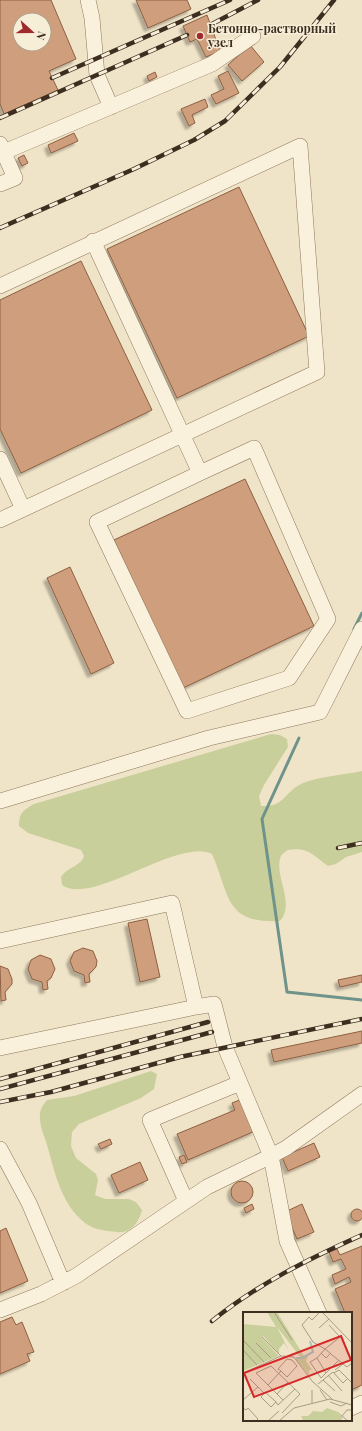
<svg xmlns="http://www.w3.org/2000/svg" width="362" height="1431" font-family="'Playfair Display',serif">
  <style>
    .green { fill: #c9cf9b }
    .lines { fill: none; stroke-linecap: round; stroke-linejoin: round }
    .stream { stroke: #6f938a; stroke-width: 3 }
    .building { fill: #cf9f7d; stroke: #8d5f41; fill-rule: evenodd; filter: url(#shadow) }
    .minor-casing { stroke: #8d765c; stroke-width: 16 }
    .minor { stroke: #faf1dc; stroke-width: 15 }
    .rail-casing { stroke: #3d2e20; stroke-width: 4.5 }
    .rail { stroke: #f7eed8; stroke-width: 3; stroke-dasharray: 9; stroke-linecap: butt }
    .poi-dot { fill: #9e2a2b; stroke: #f7eed8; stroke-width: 1.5 }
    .labels { text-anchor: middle; stroke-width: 3; stroke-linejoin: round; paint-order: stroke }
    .poi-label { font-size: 12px; font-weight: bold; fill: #3d2e20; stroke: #f7eed8; text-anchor: start }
    .inset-river { fill: none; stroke: #a9c4bc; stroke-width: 2 }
    .inset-road { fill: none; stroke: #a89b85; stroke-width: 1 }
    .view { fill: #d62828; fill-opacity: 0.15; stroke: #d62828; stroke-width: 2 }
    .inset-edge { fill: none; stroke: #3d2e20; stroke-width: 2 }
  </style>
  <defs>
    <filter id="shadow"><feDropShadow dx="-3.5" dy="3.5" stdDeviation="1" flood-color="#0004"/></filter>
  </defs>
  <rect width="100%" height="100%" fill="#f0e4c8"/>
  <path class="green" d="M271,734L280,735L287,739L288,747L264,785L259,796L261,806C286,807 283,792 303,783C321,776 343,775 362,771V852L346,857L336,864L328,866C312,855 309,847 288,850C286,851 282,854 281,856C273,875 296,903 280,921C224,924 230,895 212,854C178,837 92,907 62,885L61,877C67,867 80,867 84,856L81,850L28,833L19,826C19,813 23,810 34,804Z
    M151,1071L157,1074L154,1089L141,1098L79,1124L72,1132L71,1146L76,1158L96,1174L98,1180L95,1195L105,1199H129L136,1202L142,1210C139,1222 131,1234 117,1232C107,1231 94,1230 85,1223C61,1204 55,1173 47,1145C45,1137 40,1128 40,1119C39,1111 42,1106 47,1100L74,1096Z"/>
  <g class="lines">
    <path class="stream" d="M354,629L362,613
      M299,738L262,819L287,992L362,1000"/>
  </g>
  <path class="building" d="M0,0H51L76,59L49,71L58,90L4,114L0,104ZM20,20H44V44H20Z
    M136,0H187L191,9L148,28Z
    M207,15L220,51L206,57L197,39L190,42L183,26Z
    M250,45L264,62L242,81L228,65Z
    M228,71L239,93L216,104L211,95L224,89L218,76Z
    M155,72L157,77L149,81L147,76Z
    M205,99L208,107L192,115L195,123L189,126L181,109Z
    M74,133L78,141L51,153L48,145Z
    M24,155L28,163L22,166L18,158Z
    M239,187L309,336L177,398L107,249Z
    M81,261L152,410L21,473L0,429V300Z
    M245,479L314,626L183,688L114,540Z
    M70,567L114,663L91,674L47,578Z
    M147,919L160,977L140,982L128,923Z
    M83,948L93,951L97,961L96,967L89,974L90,982L85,983L84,975L74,971L70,961L74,952Z
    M40,955L51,959L55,969L51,978L47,981L48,989L43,990L42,982L32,979L28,969L31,960Z
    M0,966L8,969L12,979V984L5,992L6,1000L1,1001Z
    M362,975V982L340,987L338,980Z
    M362,1031V1043L274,1062L271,1050Z
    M242,1099L255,1131L188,1160L177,1134L235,1110L232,1103Z
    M110,1139L112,1144L101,1149L98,1144Z
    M314,1143L320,1157L288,1171L282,1157Z
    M184,1155L187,1162L182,1164L179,1157Z
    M140,1162L148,1180L119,1193L111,1175Z
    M231 1192a11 11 0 1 1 22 0a11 11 0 1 1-22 0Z
    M252,1204L254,1209L246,1213L244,1208Z
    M302,1204L314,1232L297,1239L285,1212Z
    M351 1215a6 6 0 1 1 12 0a6 6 0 1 1-12 0Z
    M6,1228L28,1281L0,1293V1231Z
    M362,1246V1385L351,1390V1313H345L335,1289L351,1282L349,1277L335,1284L332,1275L346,1269L341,1259L333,1262L329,1252L337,1249L340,1255Z
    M12,1317L16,1325L22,1322L34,1352L27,1354L30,1361L0,1374V1322Z"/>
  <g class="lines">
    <defs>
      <path id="minor" d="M88,0L92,18L97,75L111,107
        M4,152L212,64L253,36
        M0,184L15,178L0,144
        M93,241L200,473L97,522L187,711L289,678L328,619L254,448L200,473
        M0,286L300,146L317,372L0,520
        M0,459L23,509
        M0,801L209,738L320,712L362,629
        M0,941L172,903L196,1007L0,1048
        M196,1007L214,1004L225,1047L271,1156L286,1148L362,1094
        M0,1149L29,1203L63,1283
        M186,1201L150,1120L240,1083
        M0,1310L41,1294L76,1276L207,1187L271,1156L287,1241L319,1313
        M351,1408L362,1403"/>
    </defs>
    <use href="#minor" class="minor-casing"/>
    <use href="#minor" class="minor"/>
    <defs>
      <path id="rail" d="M212,24L258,0
        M52,78L230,0
        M0,118L187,35
        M0,228L134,169L194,140L225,121L280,67L334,0
        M338,848L362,843
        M0,1079L208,1022
        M0,1089L212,1032
        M0,1102L51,1092L180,1057L362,1019
        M212,1321C258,1284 308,1259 362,1235"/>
    </defs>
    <use href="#rail" class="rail-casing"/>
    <use href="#rail" class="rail"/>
  </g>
  <circle class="poi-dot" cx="200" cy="36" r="4"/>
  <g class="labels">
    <g class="poi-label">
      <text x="208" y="33">Бетонно-растворный<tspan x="208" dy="14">узел</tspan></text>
    </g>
  </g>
  <g transform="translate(243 1312)">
    <rect width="109" height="109" fill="#f0e4c8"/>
    <path d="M24,0H34L61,44L66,42L63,49L69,58H66V63L53,47L58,46L34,15L46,39L41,31L36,37V42L20,24L19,26L36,44L0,59V12L33,15ZM84,96L95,100L99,103V108L58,109L60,108L58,104H65L70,99L79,100Z" fill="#c9cf9b"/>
    <path class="inset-river" d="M53,46H59L70,40L67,29"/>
    <path class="inset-road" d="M31,0L49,28M79,0L109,31M86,13L97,25L82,37L100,52M76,16L86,7M19,25L38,44M0,28L21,50M13,31L28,46M0,38L14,53M78,41L83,46L87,42M74,46L82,37L70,30L59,13L66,5L69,8L77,0M92,58L100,52L104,55L109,51M0,61L38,44L51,45L69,69L89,87M83,61L74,46L67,50L78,66L96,48M91,61L96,58L109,71M85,63L99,79M7,67L21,81M80,68L92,79M75,72L90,60L100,71L104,67M25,73L38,59L44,65L54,54L49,48L44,47L35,57L38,59M77,78L84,88M22,80L33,90L28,95L18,85ZM34,82L45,70M0,88L15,75M33,90L35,93L52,77M87,90L98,94L104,91M69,91V78M0,96L3,98L5,96L15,107L13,109M39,101L57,82L28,54L13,61L40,88M25,109L36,99M36,109L51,96L87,87L109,93M105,109L99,104L104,98H109"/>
    <path class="view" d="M98,24L108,48L11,85L1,61Z"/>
    <rect width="109" height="109" class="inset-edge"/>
  </g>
  <g transform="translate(32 32) rotate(111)"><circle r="19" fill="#f7eed8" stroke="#ada18e"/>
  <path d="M0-3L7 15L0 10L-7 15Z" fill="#9e2a2b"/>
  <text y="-6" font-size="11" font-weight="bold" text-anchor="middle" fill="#3d2e20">N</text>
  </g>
</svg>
